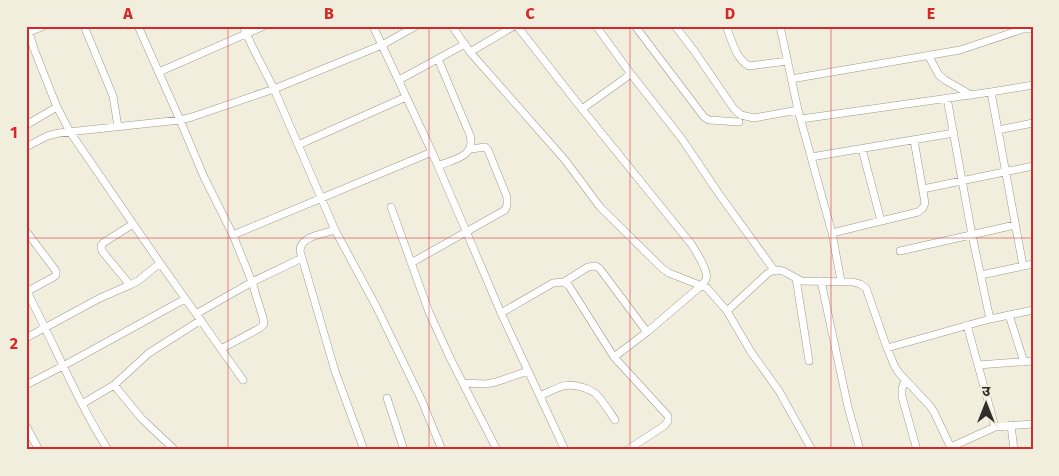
<svg xmlns="http://www.w3.org/2000/svg" width="1059" height="476" font-family="'Fira Sans','Noto Sans Devanagari',sans-serif">
  <style>
    .lines { fill: none; stroke-linecap: round; stroke-linejoin: round }
    .street-casing { stroke: #9d9a8b; stroke-width: 8 }
    .street { stroke: #fff; stroke-width: 7 }
    .grid { fill: none; stroke: #d62828; stroke-width: 1; stroke-opacity: 0.55 }
    .neatline { fill: none; stroke: #d62828; stroke-width: 2 }
    .grid-label { font-size: 16px; text-anchor: middle; font-weight: bold; fill: #d62828 }
  </style>
  <rect width="100%" height="100%" fill="#f1eede"/>
  <g class="lines">
    <defs>
      <path id="street" d="M27,26L34,49L57,107L70,132L160,263L243,380
        M84,26L113,96L118,127
        M138,26L180,120L204,177L233,235L252,282L263,318L264,324L260,328L221,349
        M243,26L253,48L274,89L335,230L376,306L422,401L442,450
        M373,26L432,152L466,231L501,313L565,450
        M452,26L470,52L565,160L600,207L663,269L669,273L707,288L727,311
        M517,26L582,109L692,245C696,252 709,271 706,279C706,280 703,284 702,285L647,332L614,357
        M596,26L631,74L682,139L719,194L774,270
        M635,26L704,117L709,120L739,122
        M675,26L695,52L734,109L741,115L754,118L798,110
        M726,26C732,40 735,58 749,66L788,61
        M780,26L798,110L832,233L841,281
        M29,32L44,26
        M470,52L514,26
        M928,55L939,75L945,80L971,95
        M438,59L470,135C476,157 454,159 438,166
        M159,72L264,26
        M791,79L960,50L1023,29H1033
        M399,80L465,44
        M991,92L1023,266
        M947,98L972,235L990,319
        M582,109L631,74
        M801,119L991,92L1033,85
        M26,125L57,107
        M998,130L1033,123
        M298,145L406,97
        M26,147L47,136L59,133L180,120L192,117L274,89L382,45L416,26
        M862,149L881,221
        M811,157L954,133
        M923,189L1033,166
        M391,207L429,312L451,360L497,450
        M335,230C323,234 300,236 300,251L335,371L364,450
        M26,231L56,271V275L52,278L26,292
        M832,233L918,212L923,208L925,203L914,140
        M233,235L432,152
        M900,251L1015,225
        M411,263L505,210L507,205V197L488,150L485,147L471,149
        M981,275L1033,264
        M796,278L809,361
        M821,281L848,407L860,450
        M564,282L588,267L596,266L600,269L647,332
        M130,285L102,251L101,246L103,243L133,224
        M26,290C54,343 76,399 108,450
        M501,313L553,283L564,282L569,286L614,357L668,416V421L664,426L627,450
        M196,314L252,282L302,258
        M1009,315L1024,362
        M967,325L995,427
        M26,338L100,298L130,285L138,281L160,263
        M887,348L990,319L1033,310
        M978,365L1033,361
        M905,379L902,389V397L917,450
        M463,383L486,384L496,382L528,371
        M26,385L63,366L185,299
        M114,385L142,419L175,450
        M540,396C558,388 565,381 585,388C589,390 593,391 596,394C603,401 609,411 615,420
        M387,398L404,450
        M82,404L114,385L149,353L201,320
        M1011,425L1014,450
        M26,426L39,450
        M951,447L995,427L1033,424
        M812,450L779,391L751,352L727,311L768,273C783,265 788,276 802,281L853,282L860,284L866,288L887,348L895,367L899,373L930,406L934,412L952,450"/>
    </defs>
    <use href="#street" class="street-casing"/>
    <use href="#street" class="street"/>
  </g>
  <path class="grid" d="M228,26V450M429,26V450M630,26V450M831,26V450M26,238H1033"/>
  <rect width="1059" height="476" fill="none" stroke="#f1eede" stroke-width="55"/>
  <g transform="translate(986 404)" stroke="#f1eede" stroke-width="4" paint-order="stroke">
  <path d="M0-4L9 19L0 12L-9 19Z" fill="#2f2e28"/>
  <text y="-8" font-size="14" font-weight="bold" text-anchor="middle" fill="#2f2e28">उ</text>
  </g>
  <rect x="28" y="28" width="1004" height="420" class="neatline"/>
  <g class="grid-label">
    <text x="128" y="19">A</text>
    <text x="329" y="19">B</text>
    <text x="530" y="19">C</text>
    <text x="730" y="19">D</text>
    <text x="931" y="19">E</text>
    <text x="14" y="138">1</text>
    <text x="14" y="349">2</text>
  </g>
</svg>
